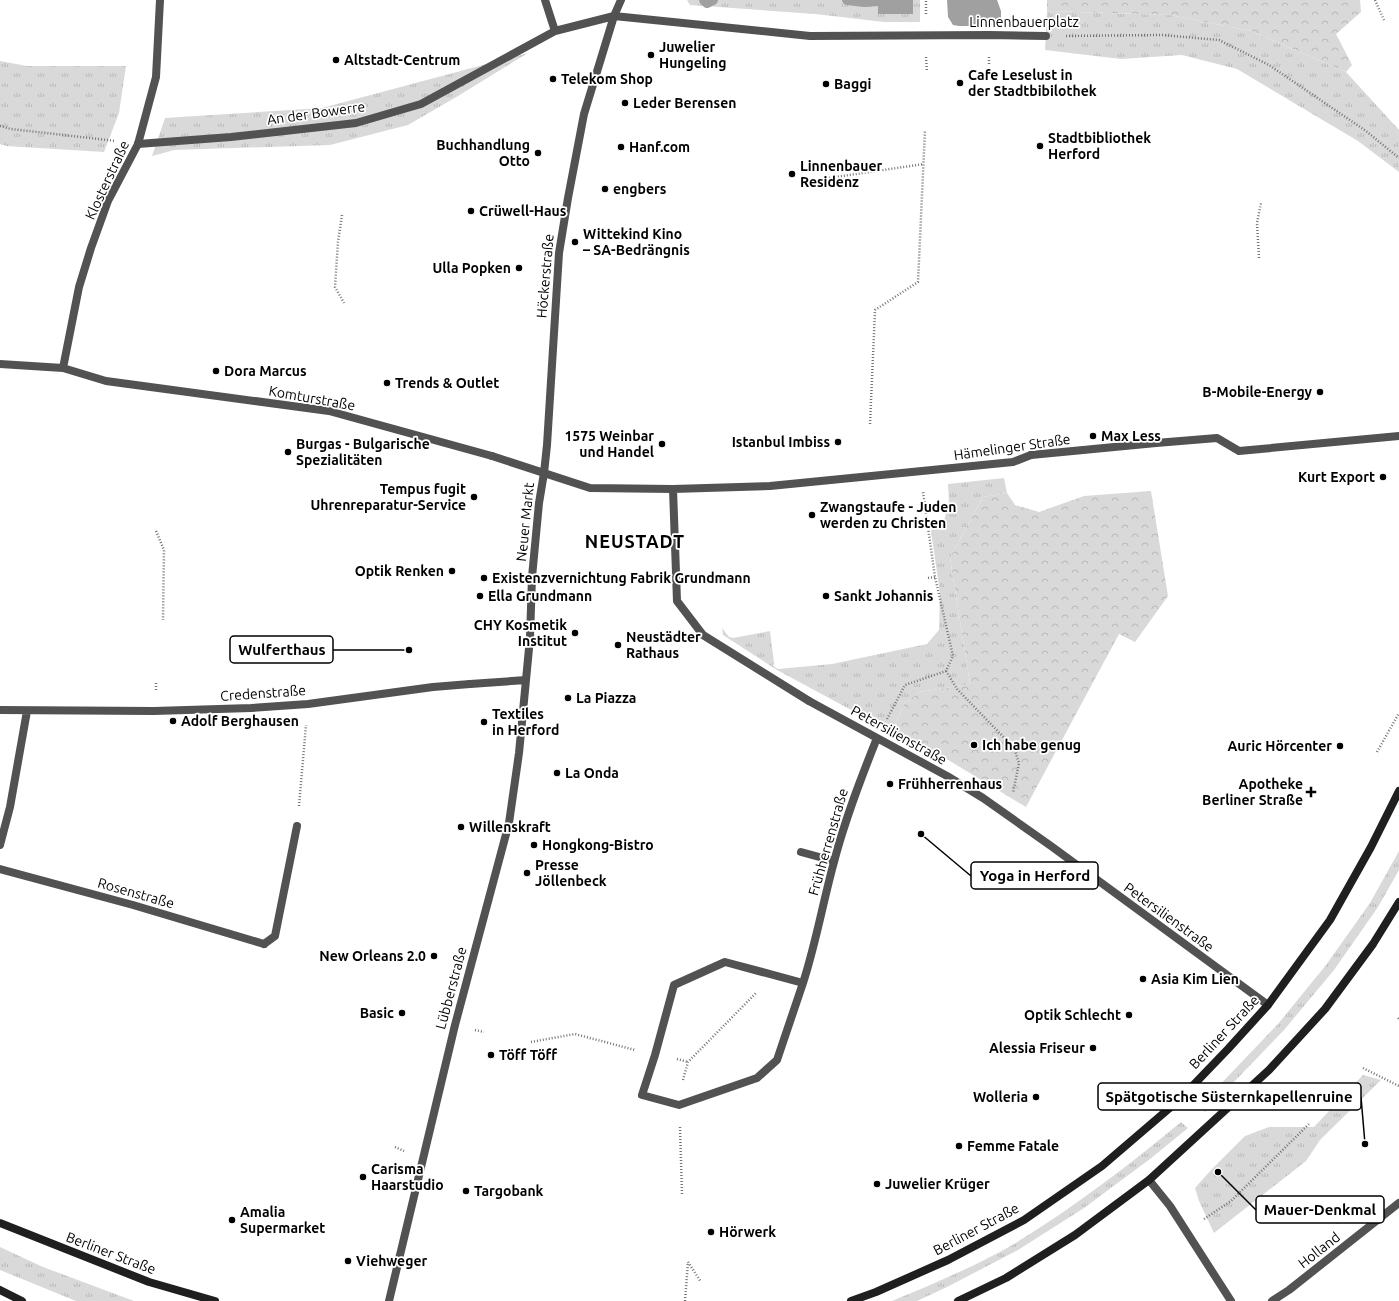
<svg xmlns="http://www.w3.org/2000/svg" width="1399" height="1301" font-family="Ubuntu,sans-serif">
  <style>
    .grass { fill: url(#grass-tufts) }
    .forest { fill: url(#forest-crowns) }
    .water { fill: #a0a0a0 }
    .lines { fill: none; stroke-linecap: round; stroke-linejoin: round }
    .stream { stroke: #a0a0a0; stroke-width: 10 }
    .path { stroke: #747474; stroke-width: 2.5; stroke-dasharray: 1 2; stroke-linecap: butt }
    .service { stroke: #525252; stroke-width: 8 }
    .pedestrian { stroke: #525252; stroke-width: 8 }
    .minor { stroke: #525252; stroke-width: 8 }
    .secondary { stroke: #1f1f1f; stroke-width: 8 }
    .poi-dot { fill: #000; stroke: #fff; stroke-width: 1.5 }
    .labels { text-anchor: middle; stroke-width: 3.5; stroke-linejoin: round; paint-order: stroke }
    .street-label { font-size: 14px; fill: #000; stroke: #fff }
    .poi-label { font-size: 14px; font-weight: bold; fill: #000; stroke: #fff; text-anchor: start }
    .district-label { font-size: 18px; font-weight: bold; letter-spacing: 1px; fill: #000; stroke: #fff }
    .leader { fill: none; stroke: #000; stroke-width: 1.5 }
    .callout-dot { fill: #000; stroke: #fff; stroke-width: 1.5 }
    .callout { fill: #fff; stroke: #000; stroke-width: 1.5 }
    .callout-label { font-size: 15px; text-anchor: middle; font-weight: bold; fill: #000 }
  </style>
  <defs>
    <pattern id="grass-tufts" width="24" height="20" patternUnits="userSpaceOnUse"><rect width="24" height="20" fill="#d9d9d9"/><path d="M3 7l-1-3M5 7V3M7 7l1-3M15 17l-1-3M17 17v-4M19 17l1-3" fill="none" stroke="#b8b8b8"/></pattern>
    <pattern id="forest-crowns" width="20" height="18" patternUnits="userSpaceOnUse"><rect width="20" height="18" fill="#d9d9d9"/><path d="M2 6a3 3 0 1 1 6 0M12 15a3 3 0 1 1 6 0" fill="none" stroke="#b8b8b8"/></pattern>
  </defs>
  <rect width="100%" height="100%" fill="#fff"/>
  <path class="grass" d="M687,0H920V22H884L815,14L690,5Z
    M1047,11L1170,15L1251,31L1346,72L1399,130V172L1358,141L1237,69L1182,55L1121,59L1045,50Z
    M528,53L458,96L408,125L330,145L174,150L152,156L165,118L322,108Z
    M0,61L27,66H126L119,113L104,152L6,146L0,144Z
    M1004,478L1007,493L983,497L950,558L970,684L919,692L904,704L892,732L777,670L723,635L722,628L729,637L733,638L770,631L774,663L773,666L778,669L832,664L927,644L939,630L940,593L931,531L945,518L949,501L948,484Z
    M1399,851V870L1378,907L1334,970L1284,1030L1205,1112L1198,1106L1212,1093L1278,1024L1326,965L1370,903Z
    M1363,1075L1381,1080L1320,1140L1306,1161L1214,1233L1199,1201L1195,1188L1211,1170L1245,1136L1269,1127H1314Z
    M1181,1122L1188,1128L1150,1159L1084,1208L1018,1250L947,1287L917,1301H892C933,1284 976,1266 1014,1244C1073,1208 1128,1166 1181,1122Z
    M0,1247L43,1267L134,1301H76L0,1270Z"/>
  <path class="forest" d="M1047,0H1360L1361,12L1336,34L1352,65L1346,72L1251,31L1170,15L1047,11Z
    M1151,491L1168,596L1135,642L1119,634L1026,807L945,758L892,732L904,704L919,692L970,684L950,558L983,497L1007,493L1015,505L1039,512L1084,496Z"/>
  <path class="water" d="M878,0H913V14H878Z
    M947,0H997L1001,11V26H959L953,25L948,17Z"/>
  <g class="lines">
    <path class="stream" d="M704,0L707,3L713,0
      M847,0L864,2L878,1"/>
    <path class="path" d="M1375,0L1384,20
      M926,14V0
      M1066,36L1162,35L1219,40L1269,65L1366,131L1399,158
      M926,57L927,72
      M989,64V57
      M0,126L11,129L116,141
      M829,178L924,164
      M342,215L338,242L335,287L344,303
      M1259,258L1257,223L1261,203
      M870,424L875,310L918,282L925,130
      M156,531L164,550L163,620
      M928,578L935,577
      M946,671L957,689L1014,748L1019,763L1013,793
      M156,690V682
      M887,719L905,685L946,671L953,656L935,577L923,492
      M1377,752L1399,713
      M299,806L306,725
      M1398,1018L1399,1019
      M475,1030L484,1032
      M531,1042L575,1034L635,1050
      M677,1059L688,1062
      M1363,1068L1399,1086
      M683,1080L688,1062L757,992
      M680,1127L682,1194
      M395,1147L404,1151
      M1306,1200L1340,1224
      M1204,1219L1231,1201L1310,1123
      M688,1262L701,1282
      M685,1301L688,1262"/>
    <path class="service" d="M801,852L834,861
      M264,944L275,936L297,826"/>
    <path class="pedestrian" d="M545,0L555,31
      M138,144L231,137L356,123L421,104L555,31L614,16L810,36L989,35L1046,36
      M492,456L590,488L673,489L770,486L1013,462L1031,455
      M673,489L677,601L703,635L809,701
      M470,684L526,680
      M389,1301L455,1025L509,823L519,753L530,638L532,577L539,503L544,473L547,445L559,253L568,198L584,114L614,16L621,0"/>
    <path class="minor" d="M0,364L63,368L106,381L329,411L492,456
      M63,368L79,287L91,248L108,201L138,144L156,77L160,0
      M1031,455L1156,443L1217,438L1239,451L1399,436
      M809,701L947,776L983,798L1051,846L1268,1005
      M0,710L154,711L251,708L308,704L433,687L470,684
      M0,845L10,807L27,711
      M0,869L133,905L264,944
      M725,962L803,983L777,1060L757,1078L679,1105L642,1095L655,1055L674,985Z
      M803,983C816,943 823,902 834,862C845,819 861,778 877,738
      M1149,1180L1170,1206L1231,1301
      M1272,1301L1289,1290L1399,1203"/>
    <path class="secondary" d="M0,1223L149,1282L215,1301
      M0,1290L22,1301
      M851,1301L876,1292L948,1260L1024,1220L1102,1166L1179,1100L1228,1049L1268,1005L1330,920L1371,847L1399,791
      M958,1301L1006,1278L1075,1235L1149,1180L1269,1070L1325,1009L1373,944L1399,902"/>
  </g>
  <g class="poi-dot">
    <circle cx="651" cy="55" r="4"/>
    <circle cx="336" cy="60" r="4"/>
    <circle cx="553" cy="79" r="4"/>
    <circle cx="960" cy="83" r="4"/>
    <circle cx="826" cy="84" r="4"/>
    <circle cx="625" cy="103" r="4"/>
    <circle cx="1040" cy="146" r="4"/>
    <circle cx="621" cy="147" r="4"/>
    <circle cx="538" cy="153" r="4"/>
    <circle cx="792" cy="174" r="4"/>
    <circle cx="605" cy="189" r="4"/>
    <circle cx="471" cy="211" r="4"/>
    <circle cx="575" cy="242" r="4"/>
    <circle cx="519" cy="268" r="4"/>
    <circle cx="216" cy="371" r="4"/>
    <circle cx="387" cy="383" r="4"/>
    <circle cx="1320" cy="392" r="4"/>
    <circle cx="1093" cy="436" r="4"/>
    <circle cx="838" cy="442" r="4"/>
    <circle cx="662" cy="444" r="4"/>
    <circle cx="288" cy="452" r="4"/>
    <circle cx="1383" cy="477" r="4"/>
    <circle cx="474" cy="497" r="4"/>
    <circle cx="812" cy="515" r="4"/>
    <circle cx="452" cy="571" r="4"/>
    <circle cx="484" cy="578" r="4"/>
    <circle cx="480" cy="596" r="4"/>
    <circle cx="826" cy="596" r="4"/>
    <circle cx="575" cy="633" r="4"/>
    <circle cx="618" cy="645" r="4"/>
    <circle cx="568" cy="698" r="4"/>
    <circle cx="173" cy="721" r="4"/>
    <circle cx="484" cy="722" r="4"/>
    <circle cx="974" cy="745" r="4"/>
    <circle cx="1340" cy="746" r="4"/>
    <circle cx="557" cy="773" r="4"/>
    <circle cx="890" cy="784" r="4"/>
    <path d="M1309 786h4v4h4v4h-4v4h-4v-4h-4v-4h4z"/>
    <circle cx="461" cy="827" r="4"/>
    <circle cx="534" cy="845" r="4"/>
    <circle cx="527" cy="873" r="4"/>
    <circle cx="434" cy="956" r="4"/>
    <circle cx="1143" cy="979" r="4"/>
    <circle cx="402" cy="1013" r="4"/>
    <circle cx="1129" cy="1015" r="4"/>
    <circle cx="1093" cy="1048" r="4"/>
    <circle cx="491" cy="1055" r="4"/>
    <circle cx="1036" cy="1097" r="4"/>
    <circle cx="959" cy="1146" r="4"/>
    <circle cx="363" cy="1177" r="4"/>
    <circle cx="877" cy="1184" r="4"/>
    <circle cx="466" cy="1191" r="4"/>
    <circle cx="232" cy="1220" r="4"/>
    <circle cx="711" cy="1232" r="4"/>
    <circle cx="348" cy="1261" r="4"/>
  </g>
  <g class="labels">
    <g class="street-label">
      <text x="1024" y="27">Linnenbauerplatz</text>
      <text transform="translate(316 113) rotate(-8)" y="5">An der Bowerre</text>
      <text transform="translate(107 180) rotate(-65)" y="5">Klosterstraße</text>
      <text transform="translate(545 276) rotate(-85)" y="5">Höckerstraße</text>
      <text transform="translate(312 398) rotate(10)" y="5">Komturstraße</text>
      <text transform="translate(1012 447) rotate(-8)" y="5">Hämelinger Straße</text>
      <text transform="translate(525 522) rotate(-84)" y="5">Neuer Markt</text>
      <text transform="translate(263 693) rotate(-4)" y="5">Credenstraße</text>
      <text transform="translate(899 735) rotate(29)" y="5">Petersilienstraße</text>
      <text transform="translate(828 842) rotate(-74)" y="5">Frühherrenstraße</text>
      <text transform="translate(136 893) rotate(16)" y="5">Rosenstraße</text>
      <text transform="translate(1169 917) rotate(36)" y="5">Petersilienstraße</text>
      <text transform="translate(451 988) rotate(-75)" y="5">Lübberstraße</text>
      <text transform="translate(1224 1032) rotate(-47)" y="5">Berliner Straße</text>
      <text transform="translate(976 1229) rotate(-28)" y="5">Berliner Straße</text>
      <text transform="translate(1319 1250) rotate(-38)" y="5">Holland</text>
      <text transform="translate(111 1253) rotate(21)" y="5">Berliner Straße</text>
    </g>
    <g class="poi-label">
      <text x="659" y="52">Juwelier<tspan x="659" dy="16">Hungeling</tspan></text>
      <text x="344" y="65">Altstadt-Centrum</text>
      <text x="968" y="80">Cafe Leselust in<tspan x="968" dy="16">der Stadtbibilothek</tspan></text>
      <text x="561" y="84">Telekom Shop</text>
      <text x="834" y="89">Baggi</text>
      <text x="633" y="108">Leder Berensen</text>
      <text x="1048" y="143">Stadtbibliothek<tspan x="1048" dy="16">Herford</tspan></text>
      <text x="530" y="150" text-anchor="end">Buchhandlung<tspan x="530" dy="16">Otto</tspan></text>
      <text x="629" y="152">Hanf.com</text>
      <text x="800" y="171">Linnenbauer<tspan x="800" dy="16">Residenz</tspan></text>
      <text x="613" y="194">engbers</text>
      <text x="479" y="216">Crüwell-Haus</text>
      <text x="583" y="239">Wittekind Kino<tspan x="583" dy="16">– SA-Bedrängnis</tspan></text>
      <text x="511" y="273" text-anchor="end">Ulla Popken</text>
      <text x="224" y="376">Dora Marcus</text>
      <text x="395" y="388">Trends &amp; Outlet</text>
      <text x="1312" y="397" text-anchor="end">B-Mobile-Energy</text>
      <text x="654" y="441" text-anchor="end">1575 Weinbar<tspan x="654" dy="16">und Handel</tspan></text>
      <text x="1101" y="441">Max Less</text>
      <text x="830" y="447" text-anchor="end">Istanbul Imbiss</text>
      <text x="296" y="449">Burgas - Bulgarische<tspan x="296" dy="16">Spezialitäten</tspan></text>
      <text x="1375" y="482" text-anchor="end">Kurt Export</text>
      <text x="466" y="494" text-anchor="end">Tempus fugit<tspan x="466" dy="16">Uhrenreparatur-Service</tspan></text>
      <text x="820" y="512">Zwangstaufe - Juden<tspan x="820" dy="16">werden zu Christen</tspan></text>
      <text x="444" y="576" text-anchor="end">Optik Renken</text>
      <text x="492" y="583">Existenzvernichtung Fabrik Grundmann</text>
      <text x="488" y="601">Ella Grundmann</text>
      <text x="834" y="601">Sankt Johannis</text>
      <text x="567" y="630" text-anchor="end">CHY Kosmetik<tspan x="567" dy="16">Institut</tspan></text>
      <text x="626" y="642">Neustädter<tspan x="626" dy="16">Rathaus</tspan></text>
      <text x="576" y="703">La Piazza</text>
      <text x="492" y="719">Textiles<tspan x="492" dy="16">in Herford</tspan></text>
      <text x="181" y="726">Adolf Berghausen</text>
      <text x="982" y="750">Ich habe genug</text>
      <text x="1332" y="751" text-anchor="end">Auric Hörcenter</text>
      <text x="565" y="778">La Onda</text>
      <text x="898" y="789">Frühherrenhaus</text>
      <text x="1303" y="789" text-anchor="end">Apotheke<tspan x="1303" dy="16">Berliner Straße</tspan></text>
      <text x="469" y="832">Willenskraft</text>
      <text x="542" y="850">Hongkong-Bistro</text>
      <text x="535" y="870">Presse<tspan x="535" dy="16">Jöllenbeck</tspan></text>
      <text x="426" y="961" text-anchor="end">New Orleans 2.0</text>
      <text x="1151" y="984">Asia Kim Lien</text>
      <text x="394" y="1018" text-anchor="end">Basic</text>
      <text x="1121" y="1020" text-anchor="end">Optik Schlecht</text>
      <text x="1085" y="1053" text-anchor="end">Alessia Friseur</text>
      <text x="499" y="1060">Töff Töff</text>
      <text x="1028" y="1102" text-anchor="end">Wolleria</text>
      <text x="967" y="1151">Femme Fatale</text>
      <text x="371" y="1174">Carisma<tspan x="371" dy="16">Haarstudio</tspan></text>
      <text x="885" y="1189">Juwelier Krüger</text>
      <text x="474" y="1196">Targobank</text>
      <text x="240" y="1217">Amalia<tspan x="240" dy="16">Supermarket</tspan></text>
      <text x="719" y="1237">Hörwerk</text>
      <text x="356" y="1266">Viehweger</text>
    </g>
    <g class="district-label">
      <text x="635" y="548">NEUSTADT</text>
    </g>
  </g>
  <path class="leader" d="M409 650L333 650M921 834L971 876M1365 1144L1361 1097M1218 1172L1256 1210"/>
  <g class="callout-dot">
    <circle cx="409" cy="650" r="4"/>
    <circle cx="921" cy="834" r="4"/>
    <circle cx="1365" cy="1144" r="4"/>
    <circle cx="1218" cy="1172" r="4"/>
  </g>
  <g class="callout">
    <rect x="230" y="636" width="103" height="27" rx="4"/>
    <rect x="971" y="862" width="127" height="27" rx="4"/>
    <rect x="1098" y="1083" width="263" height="27" rx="4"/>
    <rect x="1256" y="1196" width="128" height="27" rx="4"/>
  </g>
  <g class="callout-label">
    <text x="282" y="655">Wulferthaus</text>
    <text x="1035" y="881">Yoga in Herford</text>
    <text x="1229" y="1102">Spätgotische Süsternkapellenruine</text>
    <text x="1320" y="1215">Mauer-Denkmal</text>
  </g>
</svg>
